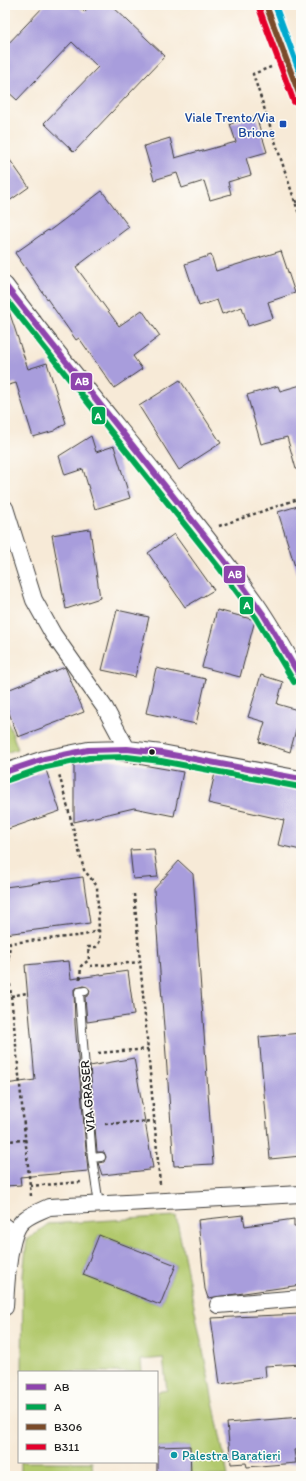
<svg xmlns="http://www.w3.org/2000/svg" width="306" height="1481" font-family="Itim,sans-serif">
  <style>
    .green { fill: #b2c96d; stroke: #677244; fill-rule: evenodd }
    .building { fill: #a89ddc }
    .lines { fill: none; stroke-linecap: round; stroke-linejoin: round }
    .service-casing { stroke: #3d3b38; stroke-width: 10 }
    .minor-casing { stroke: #3d3b38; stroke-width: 18 }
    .path { stroke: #3d3b38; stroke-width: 2.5; stroke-dasharray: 3 3; stroke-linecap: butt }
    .service { stroke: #fff; stroke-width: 8 }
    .minor { stroke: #fff; stroke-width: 16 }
    .bus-1-casing { stroke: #fdfcf7; stroke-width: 9 }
    .bus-2-casing { stroke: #fdfcf7; stroke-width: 9 }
    .bus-3-casing { stroke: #fdfcf7; stroke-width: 9 }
    .bus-4-casing { stroke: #fdfcf7; stroke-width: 9 }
    .bus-5-casing { stroke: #fdfcf7; stroke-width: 9 }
    .bus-1 { stroke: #8e44ad; stroke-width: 6 }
    .bus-2 { stroke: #00a651; stroke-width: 6 }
    .bus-3 { stroke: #7a4b2a; stroke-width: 6 }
    .bus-4 { stroke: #e4002b; stroke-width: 6 }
    .bus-5 { stroke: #00a9ce; stroke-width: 6 }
    .transit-dot { fill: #1a4fb4; stroke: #fdfcf7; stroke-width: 1.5 }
    .bus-dot { fill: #1c1c1c; stroke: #fdfcf7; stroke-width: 1.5 }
    .culture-dot { fill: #0f9aa8; stroke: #fdfcf7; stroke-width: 1.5 }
    .labels { text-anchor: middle; stroke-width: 3; stroke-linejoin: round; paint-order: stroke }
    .transit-label { font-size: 13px; fill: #164399; stroke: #fdfcf7; text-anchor: end }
    .street-label { font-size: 13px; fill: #1c1c1c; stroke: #fdfcf7 }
    .culture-label { font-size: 13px; fill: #0d838f; stroke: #fdfcf7; text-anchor: start }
    .line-badge { stroke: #fdfcf7; stroke-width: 1.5 }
    .badge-label { font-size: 11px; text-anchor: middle; font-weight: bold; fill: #fff }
  </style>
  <rect width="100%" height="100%" fill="#fdfcf7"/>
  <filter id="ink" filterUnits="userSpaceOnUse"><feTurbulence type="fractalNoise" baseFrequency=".025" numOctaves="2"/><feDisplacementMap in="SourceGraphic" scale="8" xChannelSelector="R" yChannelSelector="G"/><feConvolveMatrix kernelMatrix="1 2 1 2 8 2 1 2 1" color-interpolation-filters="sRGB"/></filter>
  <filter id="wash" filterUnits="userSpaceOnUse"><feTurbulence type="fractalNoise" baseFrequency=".012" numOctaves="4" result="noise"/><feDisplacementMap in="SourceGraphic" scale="16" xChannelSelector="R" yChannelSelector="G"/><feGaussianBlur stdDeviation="0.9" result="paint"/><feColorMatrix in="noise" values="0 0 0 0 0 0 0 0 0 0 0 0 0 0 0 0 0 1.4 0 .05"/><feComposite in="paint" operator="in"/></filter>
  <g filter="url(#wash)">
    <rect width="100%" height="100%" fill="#f7ead7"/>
    <path class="green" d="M5,714L18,749L5,753Z
      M176,1216L228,1476H191L190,1446L157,1447V1392L167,1390L163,1358L141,1360L142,1372H22L23,1275L27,1240L48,1224ZM99,1235L176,1265L160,1305L83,1275Z
      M21,1462H92L93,1476H21Z"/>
    <g id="blocks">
      <path class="building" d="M45,5H77L84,12L91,5H111L165,56L74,152L44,123L98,67L72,42L17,100L5,89V47Z
        M256,116L267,152L246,158L251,175L228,182L231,194L210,200L204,181L182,188L177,173L154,180L144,146L170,138L175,158L199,151V152L236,142L230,124Z
        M5,153L29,187L5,204Z
        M102,191L129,227L76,267L119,326L142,310L160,336L133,356L142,369L114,388L79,338L76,340L15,253L48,230L49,231Z
        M281,251L295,293L268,302L273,318L248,326L242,307L222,314L217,300L199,306L185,264L211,255L216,271Z
        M5,308H8L28,369L47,363L66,423L54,431L33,437L16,383L5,386Z
        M180,380L221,443L179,470L139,406Z
        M301,385V469H296L287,437L261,444L247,395L278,386L280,391Z
        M91,436L96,452L114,446L130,498L95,509L83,469L65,475L59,456Z
        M301,505V572L297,573L278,512Z
        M90,529L100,598L66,609L52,535Z
        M174,534L214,590L185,607L148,553Z
        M117,610L149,617L135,677L102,670Z
        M217,610L255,620L240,677L202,667Z
        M65,667L84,712L18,737L5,702V691Z
        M156,668L206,679L196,724L146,713Z
        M261,675L283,682L277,704L301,711L290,752L259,742L265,722L248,717Z
        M109,759L183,772L174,816L134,808L74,822V762Z
        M46,770L60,811L5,830V784Z
        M215,773L301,790V850L278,845L284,820L208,803Z
        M154,849L158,877L133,879L130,850Z
        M179,861L193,874L213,1164L174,1166L154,889Z
        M83,877L90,923L5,934V887Z
        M69,961L71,979L128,971L134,1015L87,1022L85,997L89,995L90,990L84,986L74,989L75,1024L88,1171L20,1177L21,1185L5,1186V1084L35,1080L25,965Z
        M301,1033V1049H299L301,1074V1156L270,1159L259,1037Z
        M134,1058L153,1168H149V1170L102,1175L98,1163L104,1162L106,1157L104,1152H97L90,1066Z
        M243,1215L245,1226L294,1219V1226H301V1285L208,1298L205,1289L198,1220Z
        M99,1235L176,1265L160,1305L83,1275Z
        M301,1314V1364L265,1366L266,1377L220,1384L211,1318Z
        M301,1417V1449L294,1450L296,1463L247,1467L246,1463L231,1464L227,1423Z
        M190,1446L191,1476H157V1447Z"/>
    </g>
  </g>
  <g filter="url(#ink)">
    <use href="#blocks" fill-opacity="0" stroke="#3d3b38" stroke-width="1"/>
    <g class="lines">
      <defs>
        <path id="service" d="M85,991L79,992L92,1158L99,1205
          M92,1158L101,1157
          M5,1222L17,1231"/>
        <path id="minor" d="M266,5L301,99
          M5,285C87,394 178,495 257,605C273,628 287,654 301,678
          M5,508L34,600L53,634L105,708L127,749
          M5,772L44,759L88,750L127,749L162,753L301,779
          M218,1305L301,1298
          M5,1307C6,1288 8,1231 24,1220C31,1214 41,1211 49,1207L301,1194"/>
      </defs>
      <use href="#service" class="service-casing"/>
      <use href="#minor" class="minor-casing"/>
      <path class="path" d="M271,67L253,74L301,220
        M295,202L301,200
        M219,526L301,498
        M134,894L160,1184
        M90,966L140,962
        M80,979L81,966L89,960L88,947H96L100,941L99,930
        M11,996L27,993
        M98,1053L148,1049
        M105,1124L154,1121
        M5,1141L26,1140
        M30,1186L82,1182
        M31,1196L8,965L10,943L85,935L99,930L97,886L84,870L59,774"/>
      <use href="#service" class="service"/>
      <use href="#minor" class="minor"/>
      <defs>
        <path id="bus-1" d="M5,285L227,564L263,614L301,678
          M5,772L44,759L88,750L127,749L162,753L301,779"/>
        <path id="bus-2" d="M5,298L220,569L256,618L294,682
          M8,780L46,767L89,758L127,757L161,761L300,787"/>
        <path id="bus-3" d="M266,5L301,99"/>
        <path id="bus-4" d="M259,8L294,102"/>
        <path id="bus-5" d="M275,5L301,76"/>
      </defs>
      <use href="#bus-1" class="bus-1-casing"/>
      <use href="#bus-2" class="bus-2-casing"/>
      <use href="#bus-3" class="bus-3-casing"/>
      <use href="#bus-4" class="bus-4-casing"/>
      <use href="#bus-5" class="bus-5-casing"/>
      <use href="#bus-1" class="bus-1"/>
      <use href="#bus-2" class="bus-2"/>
      <use href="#bus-3" class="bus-3"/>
      <use href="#bus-4" class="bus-4"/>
      <use href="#bus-5" class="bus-5"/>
    </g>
  </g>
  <rect class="transit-dot" x="279" y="120" width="8" height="8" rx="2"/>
  <circle class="bus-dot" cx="152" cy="752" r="3.5"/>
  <circle class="culture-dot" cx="174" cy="1455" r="4"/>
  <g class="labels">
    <g class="transit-label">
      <text x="275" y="122">Viale Trento/Via<tspan x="275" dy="15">Brione</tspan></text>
    </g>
    <g class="street-label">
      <text transform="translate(87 1096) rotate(-95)" y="5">VIA GRASER</text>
    </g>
    <g class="culture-label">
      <text x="182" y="1460">Palestra Baratieri</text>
    </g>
  </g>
  <g class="line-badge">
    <rect x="70" y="372" width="23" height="19" rx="4" fill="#8e44ad"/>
    <rect x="91" y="406" width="15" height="19" rx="4" fill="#00a651"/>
    <rect x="223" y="565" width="23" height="19" rx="4" fill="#8e44ad"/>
    <rect x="239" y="596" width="15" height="19" rx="4" fill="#00a651"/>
  </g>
  <g class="badge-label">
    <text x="82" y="385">AB</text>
    <text x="98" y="420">A</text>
    <text x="235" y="578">AB</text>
    <text x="247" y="609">A</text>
  </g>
  <rect width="306" height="1481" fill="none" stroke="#fdfcf7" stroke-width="20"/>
  <rect x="18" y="1371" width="140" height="92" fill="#fdfcf7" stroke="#a3a29f"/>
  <rect x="26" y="1384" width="20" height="6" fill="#8e44ad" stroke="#a3a29f"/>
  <text x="54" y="1391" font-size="12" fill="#1c1c1c">AB</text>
  <rect x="26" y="1404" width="20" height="6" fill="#00a651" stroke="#a3a29f"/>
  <text x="54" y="1411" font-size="12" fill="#1c1c1c">A</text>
  <rect x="26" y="1424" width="20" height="6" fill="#7a4b2a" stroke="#a3a29f"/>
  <text x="54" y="1431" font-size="12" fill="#1c1c1c">B306</text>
  <rect x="26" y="1444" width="20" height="6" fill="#e4002b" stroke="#a3a29f"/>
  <text x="54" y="1451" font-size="12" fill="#1c1c1c">B311</text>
</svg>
